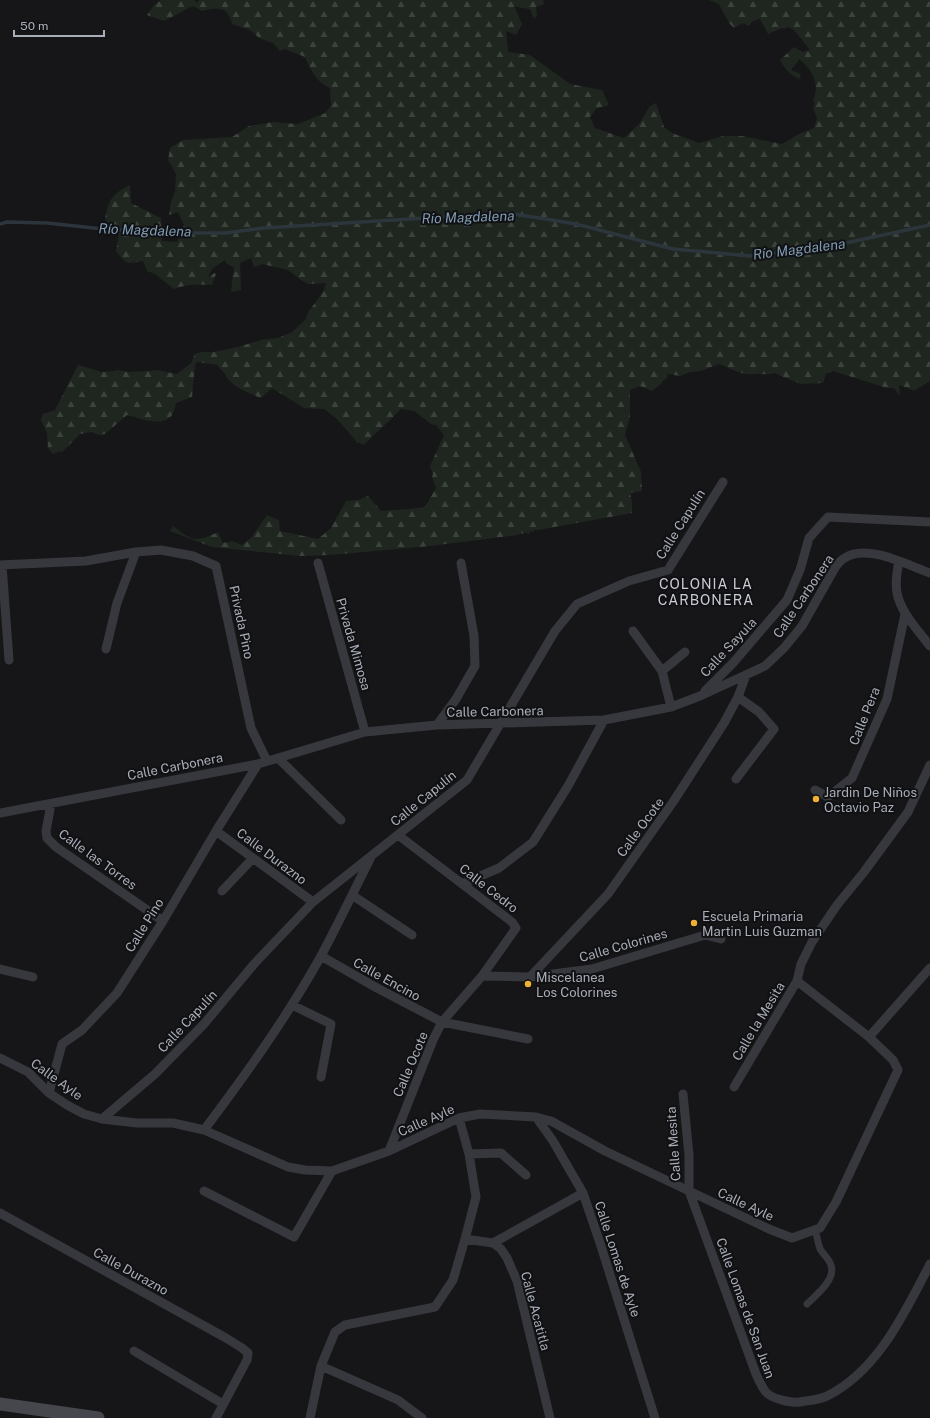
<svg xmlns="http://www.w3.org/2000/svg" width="930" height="1418" font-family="'Public Sans',sans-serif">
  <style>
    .forest { fill: url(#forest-firs) }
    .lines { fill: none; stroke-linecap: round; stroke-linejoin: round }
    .stream { stroke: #2c353c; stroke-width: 3.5 }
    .pedestrian { stroke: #37383d; stroke-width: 7 }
    .minor { stroke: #37383d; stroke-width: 9 }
    .secondary { stroke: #45474d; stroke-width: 13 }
    .poi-dot { fill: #f2b134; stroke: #111113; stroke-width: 1.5 }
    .labels { text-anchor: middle; stroke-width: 4; stroke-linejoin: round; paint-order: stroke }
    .street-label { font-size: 13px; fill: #a8adb8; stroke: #111113 }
    .poi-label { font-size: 13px; fill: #a8adb8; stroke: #111113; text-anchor: start }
    .water-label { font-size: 14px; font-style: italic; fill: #7f9bb3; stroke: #111113 }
    .neighbourhood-label { font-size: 14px; letter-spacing: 1px; fill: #c9ccd4; stroke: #111113 }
  </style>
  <defs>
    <pattern id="forest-firs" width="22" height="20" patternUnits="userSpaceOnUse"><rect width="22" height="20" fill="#1e261f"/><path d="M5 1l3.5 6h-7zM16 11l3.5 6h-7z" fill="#3c433d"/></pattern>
  </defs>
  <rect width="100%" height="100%" fill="#161618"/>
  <path class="forest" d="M161,0H194L197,3L199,0H543L544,4L536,7L537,15L534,19L530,9L522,8L514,6L522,24L516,35L506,31L508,52L530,55L570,84L602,90L609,105L596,109L590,117L595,128L624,138L639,124L650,106L656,103L664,127L672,133L699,143L723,136H742L782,144L799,134L814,128L817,118L813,108L815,103L813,100C821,85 811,68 799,59L791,70L801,74L799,79C789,74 785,69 780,60L794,47L803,52L810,50L794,30L788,27L785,29L782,28L768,34L760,19L753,21L748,26L743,23L734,28L729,23L719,4L709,0H930V381L917,389L915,391L899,385L900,396L894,388H887L833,371L826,374L823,383L801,384L774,373C765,376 764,373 756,374C742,376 732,369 719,364L701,371L690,372L680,376L668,374L666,379L663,381L661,384L652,391L640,386L630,390V417L625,435L641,472L642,491L630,493L632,502V513L538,530H534L533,532L530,531L529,534L524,532L523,534L521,533L517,535L430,546L330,555L300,556L212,547L170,531L173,526C193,541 194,543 218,532L223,543L232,541L242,545L251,538L267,515L279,520L280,531L318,539L331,528L346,501L358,500L368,496L381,511L410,509L425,507L436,488L432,477L433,474L430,466L444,435L436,425L431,424L414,411L401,409C389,422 376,432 364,445L357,442L337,419L324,409L304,408L272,388L261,398C249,393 237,389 228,379C225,375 224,371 220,369L218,365L197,362L195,365L192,397L176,403C175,407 174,412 172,415C162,428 140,418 127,415L105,434L99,435L92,432L80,434L62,452L60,451L53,454L48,448L47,433L41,420L43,414L55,410L78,365L102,372L114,371L117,370L128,372L149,371L158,370L177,374L191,363L195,354L201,352H213L238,347L261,340L278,338L292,332L305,320L309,311L323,292L326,283L308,284L301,280L288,270L262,264L254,267L251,258L240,263L241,290L231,292L234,267L227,264L225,260L212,269L208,278L214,273L216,274L212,285C198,284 187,284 174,289L155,274L147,271L143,261C126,264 127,265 116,251L119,233L115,231L105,220C108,200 112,194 130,185L131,203L161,218L162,241L177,242L184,225L178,212L169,215L171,202L175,192L176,174L168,160L170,148L183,140L232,137L249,126L273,122L298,124L325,113L331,106L330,88C317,83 310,69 305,57L285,49L280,51L273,43L259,38L250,30L232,24C231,21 230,17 228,14C223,6 209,9 202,11L193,6L164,21L147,15L154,5Z"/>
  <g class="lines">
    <path class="stream" d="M0,224L7,222L47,223L103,229L172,233H226L264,228L508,213L576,224L673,249L751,256L827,247L930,225"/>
    <path class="pedestrian" d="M807,1304C816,1295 836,1280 831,1265C829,1259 823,1254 820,1249C818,1243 817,1236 815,1230"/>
    <path class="minor" d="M899,561C897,571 895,583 897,593C901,613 918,630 930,646
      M318,563L365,732
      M0,565L86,561L136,552L161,550L193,556L216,566L251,728L267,761
      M2,565L9,660
      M633,631L662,671L671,707
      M106,649L117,603L136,552
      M662,671L685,652
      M705,691L733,663L787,600L800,570L809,538L828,517L930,522
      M437,725L456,699L475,666L474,636L461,563
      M278,758L341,820
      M736,779L774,729L759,712L738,697
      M815,790L828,797L852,778L887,699L905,614
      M51,804L46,831L47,838L56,847L163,921
      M0,813L258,764L365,732L437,725L604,720L671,707L700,696L765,666L784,648L802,626L836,566C838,564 840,561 843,559C865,542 907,565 930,573
      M216,831L313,902
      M462,884L499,868L533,842L568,786L604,720
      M222,891L253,858
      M352,895L412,935
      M321,956L377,988L442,1022L528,1039
      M0,969L33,977
      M482,976L530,977L592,969L705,935L721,939
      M530,977L608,894L673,802L724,723L738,697L746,675
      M292,1005L331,1024L321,1077
      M869,1037L930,968
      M0,1058L28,1072L49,1093L67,1105L84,1114L102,1119L137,1123H173L204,1130L288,1167L305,1170L332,1171L389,1151L459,1118L480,1114L536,1117L551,1121L605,1151L769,1229L792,1238L820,1228L836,1202L898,1070L893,1060L869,1037L797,981
      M734,1087L797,981L801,964L812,942L837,905L864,872L908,812L930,765
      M49,1093L62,1044L82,1030L117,993L163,921L216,831L258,764
      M683,1094L689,1155V1191L756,1374C764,1392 766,1397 786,1401C791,1402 795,1403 800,1402C809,1400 820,1400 827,1396C878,1371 905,1312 930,1264
      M536,1117L553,1141L583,1193L601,1246L655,1418
      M102,1119L155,1074L204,1024L255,963L313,902L467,780L555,631L577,604L629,581L668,570L723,482
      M204,1130C246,1074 287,1017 321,956C338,924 354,891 370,859
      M389,1151L433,1040L442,1022L482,976L516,928L512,922L398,835
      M469,1154L501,1153L526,1175
      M204,1191L294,1237L332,1171
      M0,1213L226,1338L242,1348L248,1353L247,1360L216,1418
      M465,1239L493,1243L501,1249L507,1258L517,1281L550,1418
      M493,1243L583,1193
      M134,1351L223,1404
      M321,1366L398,1400L422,1418
      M310,1418L321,1366L335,1332L345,1325L435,1307L453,1280L465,1239L476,1197L469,1154L459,1118"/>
    <path class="secondary" d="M0,1404L98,1418"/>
  </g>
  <g class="poi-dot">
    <circle cx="816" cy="799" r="4"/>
    <circle cx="694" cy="923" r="4"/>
    <circle cx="528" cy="984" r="4"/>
  </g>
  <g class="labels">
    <g class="street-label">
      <text transform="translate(680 524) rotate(-58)" y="5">Calle Capulín</text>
      <text transform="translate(803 596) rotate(-56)" y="5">Calle Carbonera</text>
      <text transform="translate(242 622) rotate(78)" y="5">Privada Pino</text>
      <text transform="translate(354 644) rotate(74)" y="5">Privada Mimosa</text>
      <text transform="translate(728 647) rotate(-47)" y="5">Calle Sayula</text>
      <text transform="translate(495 711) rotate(-1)" y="5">Calle Carbonera</text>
      <text transform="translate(864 716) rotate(-68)" y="5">Calle Pera</text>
      <text transform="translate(175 766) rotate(-11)" y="5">Calle Carbonera</text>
      <text transform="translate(423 798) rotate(-39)" y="5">Calle Capulín</text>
      <text transform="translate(640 827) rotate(-54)" y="5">Calle Ocote</text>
      <text transform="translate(272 856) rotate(37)" y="5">Calle Durazno</text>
      <text transform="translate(98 859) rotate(36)" y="5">Calle las Torres</text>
      <text transform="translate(489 888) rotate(38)" y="5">Calle Cedro</text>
      <text transform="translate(144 925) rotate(-58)" y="5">Calle Pino</text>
      <text transform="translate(623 945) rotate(-16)" y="5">Calle Colorines</text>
      <text transform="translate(387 979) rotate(29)" y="5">Calle Encino</text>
      <text transform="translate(187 1021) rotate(-47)" y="5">Calle Capulín</text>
      <text transform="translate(758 1021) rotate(-59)" y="5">Calle la Mesita</text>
      <text transform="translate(410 1064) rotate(-67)" y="5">Calle Ocote</text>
      <text transform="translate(57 1079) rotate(36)" y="5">Calle Ayle</text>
      <text transform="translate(426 1120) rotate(-24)" y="5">Calle Ayle</text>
      <text transform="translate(673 1144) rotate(-94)" y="5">Calle Mesita</text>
      <text transform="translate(746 1204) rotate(25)" y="5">Calle Ayle</text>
      <text transform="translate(618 1259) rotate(72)" y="5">Calle Lomas de Ayle</text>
      <text transform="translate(131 1271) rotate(29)" y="5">Calle Durazno</text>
      <text transform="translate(746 1308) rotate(70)" y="5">Calle Lomas de San Juan</text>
      <text transform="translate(536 1311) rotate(75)" y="5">Calle Acatitla</text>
    </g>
    <g class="poi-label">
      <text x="824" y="797">Jardin De Niños<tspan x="824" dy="15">Octavio Paz</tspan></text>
      <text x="702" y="921">Escuela Primaria<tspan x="702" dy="15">Martin Luis Guzman</tspan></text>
      <text x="536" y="982">Miscelanea<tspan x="536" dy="15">Los Colorines</tspan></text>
    </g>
    <g class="water-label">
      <text transform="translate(468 217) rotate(-2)" y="5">Río Magdalena</text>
      <text transform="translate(145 230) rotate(2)" y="5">Río Magdalena</text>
      <text transform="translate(799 249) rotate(-7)" y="5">Río Magdalena</text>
    </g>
    <g class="neighbourhood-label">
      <text x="706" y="589">COLONIA LA<tspan x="706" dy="16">CARBONERA</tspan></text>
    </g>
  </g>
  <path d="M14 30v6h90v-6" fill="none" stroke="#a8adb8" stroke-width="2"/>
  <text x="20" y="30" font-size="12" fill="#a8adb8" stroke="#111113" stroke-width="3" paint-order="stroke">50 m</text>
</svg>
